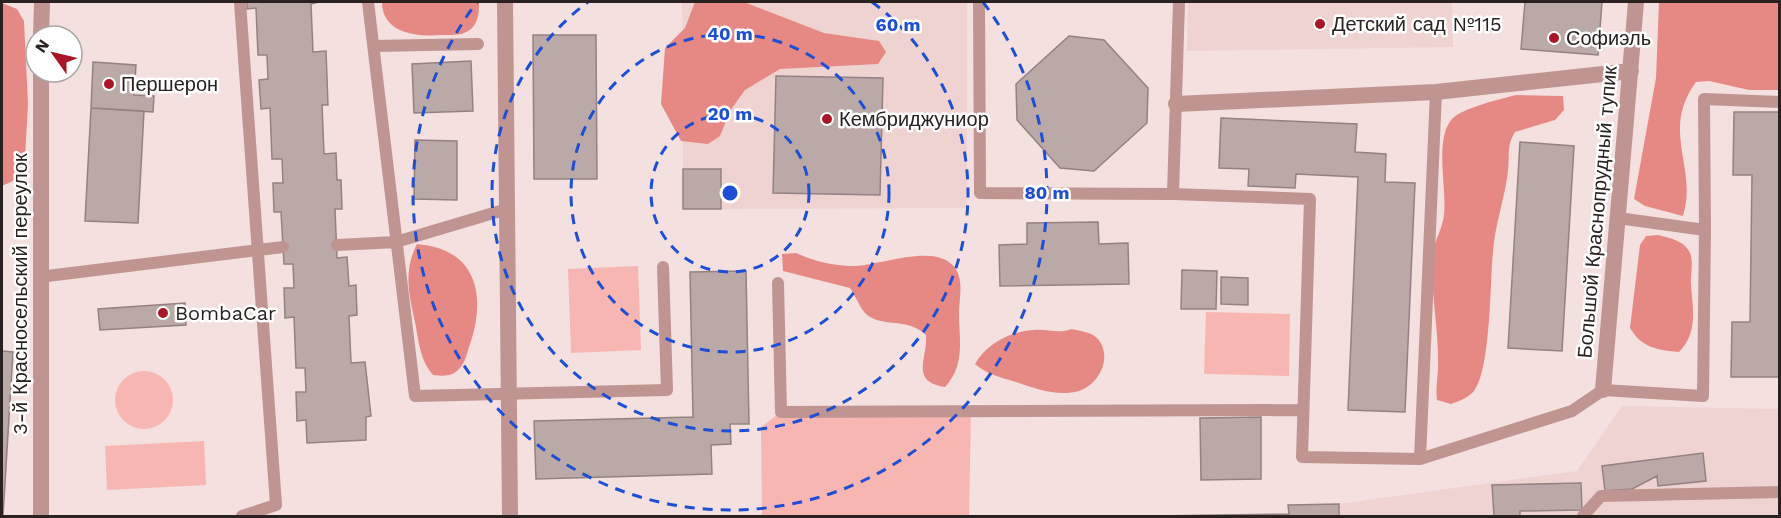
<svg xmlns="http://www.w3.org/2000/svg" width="1781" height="518" font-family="'Work Sans',sans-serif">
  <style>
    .built { fill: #efd3d1 }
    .green { fill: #f8b6b2 }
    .forest { fill: #e68985 }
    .building { fill: #bba9a7; stroke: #938281; stroke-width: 1.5 }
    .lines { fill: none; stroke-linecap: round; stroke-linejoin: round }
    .service { stroke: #bf9491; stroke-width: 12 }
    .minor { stroke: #bf9491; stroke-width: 16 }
    .ring { fill: none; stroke: #1d4ed8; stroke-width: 3; stroke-dasharray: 10 8 }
    .poi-dot { fill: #aa1527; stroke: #fff; stroke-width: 2 }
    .labels { text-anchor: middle; stroke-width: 5; stroke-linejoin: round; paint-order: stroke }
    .poi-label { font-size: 20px; fill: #292221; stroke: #fff; text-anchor: start }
    .street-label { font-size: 20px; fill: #292221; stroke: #fff }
    .centre { fill: #1d4ed8; stroke: #fff; stroke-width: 3 }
    .ring-label { font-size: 18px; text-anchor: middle; font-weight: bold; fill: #1d4ed8; stroke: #fff; stroke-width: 5; stroke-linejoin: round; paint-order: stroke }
  </style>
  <rect width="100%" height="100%" fill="#f3e0df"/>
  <path class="built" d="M682,2H967V208L721,209V169H683Z
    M1188,2H1452L1453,47L1187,51Z
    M1622,406L1779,409V516H1143L1288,514V505L1339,504L1577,471Z"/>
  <path class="green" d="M638,266L641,350L571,353L568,269Z
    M1206,312L1290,314L1289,376L1204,374Z
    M115 400a29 29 0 1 1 58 0a29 29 0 1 1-58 0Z
    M971,411L969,516H762L761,427L781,412Z
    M204,441L206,485L107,490L105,446Z"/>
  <path class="forest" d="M382,2H479C479,10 479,21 472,28C464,36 453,35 442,35C418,37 382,34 382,2Z
    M695,2H744L824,33L879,41L886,52L878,64L780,69L745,90L730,111L720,136L708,144L681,141L661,104L665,48L685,28Z
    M1659,2H1779V90H1749L1709,81L1696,82C1660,131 1698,167 1683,216L1645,206L1634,199L1656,78Z
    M2,3L17,9L24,21L28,104L25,157L21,170L13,181L2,186Z
    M1516,95L1563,96L1564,110L1555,120L1515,132C1506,147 1510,154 1508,171C1505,198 1495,224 1493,252C1490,281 1491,369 1474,391C1468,398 1459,401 1451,404L1437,400C1435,386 1439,374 1438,359C1438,324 1430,289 1433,254C1434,241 1443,228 1444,214C1447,189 1434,139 1452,119C1462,108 1501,99 1516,95Z
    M1658,235C1670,238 1685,241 1690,253C1694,263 1690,275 1691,286C1693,309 1698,333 1679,352C1657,350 1642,348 1630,328L1640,245L1646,236Z
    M417,244C476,249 487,294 470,344C467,352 466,362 459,369C452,377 443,376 433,375C421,361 419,345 416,327C410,297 402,273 417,244Z
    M796,253C813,261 831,265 850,266C878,267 936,241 955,268C965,282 958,302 959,318C960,343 964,367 945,387C909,381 928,358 926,335C906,316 881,329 865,313C859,306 855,295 850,288L783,271L782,254Z
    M1072,329C1080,331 1092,332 1098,339C1113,357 1099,385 1079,391C1058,397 1036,389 1016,382C1000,377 988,375 975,364C986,344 1011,331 1034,330C1048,329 1059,334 1072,329Z"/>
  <path class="building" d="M247,2H319L311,4L313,52L326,51L328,105H322L324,154L336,153L337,180H341L342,209H335L337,258L347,257L349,286L356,285L357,315L349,316L351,363L365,362L371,416L366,417V440L307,443L306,420L297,421L296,392H306L305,368H296L294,317L285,318L284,288H294L293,264H284L281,212H274L273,183H283L282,159H272L270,108L261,109L259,80L268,79L267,55H258L256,8L247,9Z
    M1525,2H1602L1598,55L1521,49Z
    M533,35H596L597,179H534Z
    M1069,36L1104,40L1148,88L1147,123L1094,171L1060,168L1017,120L1016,84Z
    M471,61L473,111L414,113L412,64Z
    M93,62L136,65L134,95L154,96L153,112L91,108Z
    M776,76L883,78L880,195L773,193Z
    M91,108L144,111L138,223L85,221Z
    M1734,112H1780V377H1731L1732,322H1750L1752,175H1733Z
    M1221,118L1357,124L1355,152L1386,154L1385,182L1415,183L1405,412L1348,410L1358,177L1296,174L1295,188L1248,186L1249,169L1219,168Z
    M415,140L457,141V200L414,199Z
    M1520,142L1574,146L1562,351L1508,348Z
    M683,169H721V209H683Z
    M1098,222L1099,244L1128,243L1129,284L1000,286L999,245L1027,244V223Z
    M1182,270L1217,271L1216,309H1181Z
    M746,271L749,424H730L731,444L711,445L712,474L536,479L534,421L693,417L690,272Z
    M1221,277L1248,278V305L1221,304Z
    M185,303L186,325L100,330L98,309Z
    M2,351L13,352L3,516H2Z
    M1261,417V479L1201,480L1200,418Z
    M1703,453L1706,481L1658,486L1657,476L1632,489L1605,491L1602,466Z
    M1581,483L1582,510L1520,511V516H1494L1492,485Z
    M1339,504V516H1150L1289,514L1288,505Z"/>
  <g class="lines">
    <path class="service" d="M240,2L276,505L242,516
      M368,2L415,396L667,390L663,267
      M979,2L980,193L1173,194L1310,199L1302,457L1420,459L1572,411L1603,390L1703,396L1705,230
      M374,46L478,44
      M1173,194L1179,2
      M1618,218L1705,230L1704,99L1780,102
      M337,245L396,242L507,209
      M39,277L283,247
      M778,283L781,412L1303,410
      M1420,459L1436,92
      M1583,516L1601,496L1780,492"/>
    <path class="minor" d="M505,2L510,516
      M41,36L42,2
      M1176,104L1436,92L1631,71
      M1603,390L1636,2
      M41,516V72"/>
  </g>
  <g class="ring">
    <circle cx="730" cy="193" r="79"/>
    <circle cx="730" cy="193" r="159"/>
    <path d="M872 2A238 238 0 1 1 588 2"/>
    <path d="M983 2A317 317 0 1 1 477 2"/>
  </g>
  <g class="poi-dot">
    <circle cx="1320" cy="24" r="6"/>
    <circle cx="1554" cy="38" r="6"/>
    <circle cx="109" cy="84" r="6"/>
    <circle cx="827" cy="119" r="6"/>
    <circle cx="163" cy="313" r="6"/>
  </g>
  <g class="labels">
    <g class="poi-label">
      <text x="1332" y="31">Детский сад №115</text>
      <text x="1566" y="45">Софиэль</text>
      <text x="121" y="91">Першерон</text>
      <text x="839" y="126">Кембриджуниор</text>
      <text x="175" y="320">BombaCar</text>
    </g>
    <g class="street-label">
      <text transform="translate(1597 212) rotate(-85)" y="7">Большой Краснопрудный тупик</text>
      <text transform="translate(20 294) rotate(-90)" y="7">3-й Красносельский переулок</text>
    </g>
  </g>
  <circle cx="730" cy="193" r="9" class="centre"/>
  <g class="ring-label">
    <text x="898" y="31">60 m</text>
    <text x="730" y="40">40 m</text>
    <text x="730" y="120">20 m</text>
    <text x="1047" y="199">80 m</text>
  </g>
  <rect width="1781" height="518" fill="none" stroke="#292221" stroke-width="6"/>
  <g transform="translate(54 54) rotate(304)"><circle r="28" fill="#ffffff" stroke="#a9a7a6" stroke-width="1.5"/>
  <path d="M0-4.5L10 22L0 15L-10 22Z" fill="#aa1527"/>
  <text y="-9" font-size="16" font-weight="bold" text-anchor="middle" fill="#292221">N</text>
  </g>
</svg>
